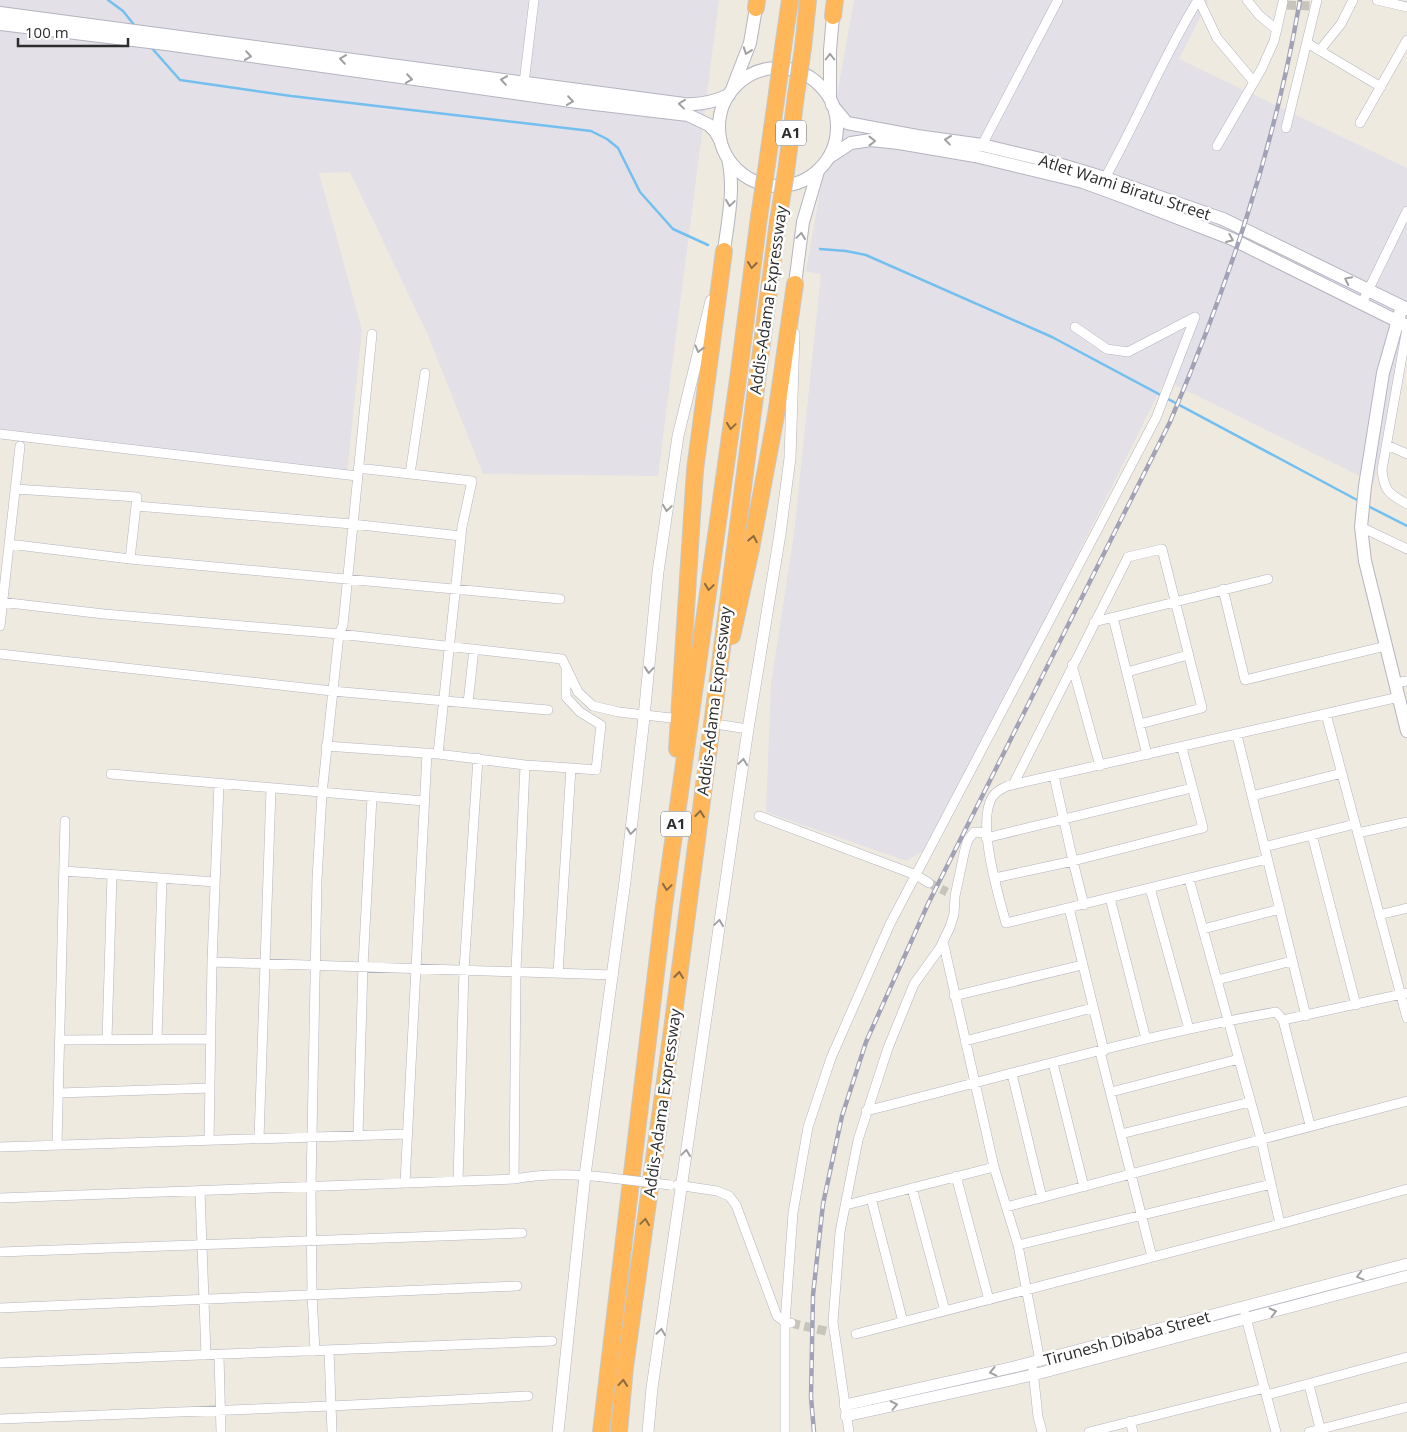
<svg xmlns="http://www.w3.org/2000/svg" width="1407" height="1432" font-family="'Open Sans',sans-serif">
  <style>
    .industrial { fill: #e3e0e7 }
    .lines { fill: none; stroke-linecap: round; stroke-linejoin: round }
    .stream { stroke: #73bff0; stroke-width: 2.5 }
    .minor-tunnel { stroke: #c7c4bc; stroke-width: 9; stroke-dasharray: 9 4.5; stroke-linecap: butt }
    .minor-casing { stroke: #b3b4c0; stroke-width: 10 }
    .tertiary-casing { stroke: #b3b4c0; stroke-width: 12 }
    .secondary-casing { stroke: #b3b4c0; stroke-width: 14 }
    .motorway-casing { stroke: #c8c8c8; stroke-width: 18 }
    .minor { stroke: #fff; stroke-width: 9 }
    .tertiary { stroke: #fff; stroke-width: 11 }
    .secondary { stroke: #fff; stroke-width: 12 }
    .motorway { stroke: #ffb75a; stroke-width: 16 }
    .rail-casing { stroke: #a2a2b7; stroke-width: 4.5 }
    .rail { stroke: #fff; stroke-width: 2.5; stroke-dasharray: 8; stroke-linecap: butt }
    .minor-bridge-casing { stroke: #b3b4c0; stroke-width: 10; stroke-linecap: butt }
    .motorway-bridge-casing { stroke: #c8c8c8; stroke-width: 18; stroke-linecap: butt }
    .minor-bridge { stroke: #fff; stroke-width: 9 }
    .motorway-bridge { stroke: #ffb75a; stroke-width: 16 }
    .oneway { stroke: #a0a0a0 }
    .oneway2 { stroke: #8c6b41 }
    .labels { text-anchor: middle; stroke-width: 5; stroke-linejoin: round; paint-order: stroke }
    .shield { fill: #fff; stroke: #6c6c6c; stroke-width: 1 }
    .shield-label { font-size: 15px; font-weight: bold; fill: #2d2d2d }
    .street-label { font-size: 16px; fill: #2d2d2d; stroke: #fff }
  </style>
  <rect width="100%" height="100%" fill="#eeeae0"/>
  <path class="industrial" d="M0,0H719L658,476L483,474L427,333L350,172L319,173L362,330L347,472L0,429Z
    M854,0H1209L1179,59L1407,168V323L1374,483L1165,380L941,827L923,851L906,861L766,812L771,684L794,534L821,274L806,271Z"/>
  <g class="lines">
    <path class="stream" d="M108,0L123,11L135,26
      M150,46L180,80L291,96L591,131L607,139L618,148L640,192L673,229L708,245
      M820,249L846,251L866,255L1052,337L1359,501
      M1366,505L1407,526"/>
    <path class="minor-tunnel" d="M1287,5L1310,6
      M929,883L947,892
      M791,1323L834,1333"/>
    <defs>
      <path id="minor" d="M1199,0L1217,38L1254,82
        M1247,0L1259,15L1277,30
        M1377,0L1407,7
        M1307,43L1381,87
        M1320,50L1341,24L1353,0
        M524,83L534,0
        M1360,123L1407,40
        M1286,128L1317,0
        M982,145L1058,0
        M1217,146L1262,68L1274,41L1283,2
        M1105,178C1138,119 1163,57 1198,0
        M1362,303L1407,211
        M1075,327L1107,349L1128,352L1195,317
        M1407,328L1382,470C1384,491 1389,494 1407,504
        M0,434L357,476
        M1387,445L1407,454
        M358,468L472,481L462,527L438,754
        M410,474L425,373
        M15,489L137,497L130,559
        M136,506L352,524L461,536
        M1361,527L1407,549
        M9,544L130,559L560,599
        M1223,589L1245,680L1386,646
        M0,602L104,614L339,634L562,659L578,692L593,706L619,712L671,718
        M1113,617L1147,755
        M1094,622L1268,579
        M0,626L20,446
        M474,649L468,703L548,710
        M0,654L332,691L468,703
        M1072,665L1100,766
        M1127,672L1188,655
        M1395,683L1407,681
        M1326,714L1407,1018
        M722,725L748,729
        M1237,735L1306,1016
        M326,746L438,754L525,765L571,768
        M111,774L424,801
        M1054,776L1073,861L1084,905
        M1013,785L1128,557L1162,549L1202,708L1140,724
        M1252,796L1342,773
        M759,816L916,875L929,883
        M1358,833L1407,822
        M1312,835L1356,1005
        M986,838L1192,788
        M1264,847L1355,824
        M1267,859L1006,923C999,897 972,811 997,792C1000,789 1004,788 1007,786L1399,697
        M64,871L215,882
        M995,878L1073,861L1203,828L1182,748
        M1189,879L1261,1139L1280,1224
        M1150,888L1189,1029
        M1110,898L1146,1039
        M1069,908L1104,1051
        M1379,915L1407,908
        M1203,929L1280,909
        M943,941L994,1167L1018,1245L1040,1361
        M212,962L613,975
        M558,973L571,768L596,770L601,725L580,712L566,697V670
        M1217,980L1292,961
        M954,996L1082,965
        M1283,1020L1407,993
        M107,1039L112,875
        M157,1039L162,879
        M60,1040L211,1039
        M965,1041L1092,1008
        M1100,1052L1152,1257
        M1053,1063L1084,1187
        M1012,1074L1042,1198
        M1111,1092L1239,1059
        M59,1093L210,1088
        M866,1111C1003,1077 1138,1036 1276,1012L1283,1020L1310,1125
        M1121,1134L1250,1102
        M358,1136L363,966L372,797
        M259,1139L271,789
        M209,1140L212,962L219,784
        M57,1145L65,821
        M0,1147L407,1134
        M956,1176L989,1300
        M514,1179L516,971L525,765
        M458,1181L464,970L478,758
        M405,1183L427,753
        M677,1185L717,1191L729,1196L736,1205L777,1316L785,1322L791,1323
        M912,1188L945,1311
        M200,1191L206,1355
        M0,1198L514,1179C548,1173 577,1174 611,1178
        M871,1198L903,1322
        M846,1205L994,1167
        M1006,1207L1407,1101
        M1018,1245L1271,1184
        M0,1252L522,1233
        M0,1308L517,1286
        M1245,1314L1276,1432
        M856,1334L1280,1224L1407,1189
        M329,1350L332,1432
        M315,1351L312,1295L311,1187L317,879L322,794L339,634L343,625L372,334
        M219,1355L221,1432
        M0,1363L552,1341
        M1033,1370L1038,1417L1042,1432
        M1309,1385L1321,1432
        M1267,1395L1407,1357
        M0,1419L331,1406L528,1396
        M1130,1421L1133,1432
        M785,1432V1322L793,1213L808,1127L831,1058L890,924L1156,418L1195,317
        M849,1432L833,1322L840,1232L858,1140L888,1048L914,984L940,948L950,927L954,914L955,896L965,849L968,840L974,832L986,833
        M1089,1432L1265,1388
        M1309,1432L1407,1407"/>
      <path id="tertiary" d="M845,1405L1014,1367L1407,1264
        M846,1416L1033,1375L1407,1276
        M558,1432L585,1175L625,881L643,727L658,572L678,436L711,301
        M648,1432L652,1388L748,729L780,534L790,458L794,334"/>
      <path id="secondary" d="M0,13L684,104C701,105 714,102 729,95
        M0,24L166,44L578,102L688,115L709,125L715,131L721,142
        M719 127a59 59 0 1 1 118 0a59 59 0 1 1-118 0Z
        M733,87L750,43L756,8
        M830,99V50L833,16
        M832,105L847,123L917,136L982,145L1045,160L1105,178L1223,219L1407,309
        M828,158L851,143L871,140L899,143L975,156L1083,182L1124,197L1232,239L1407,326
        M724,251C728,219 735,190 728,158
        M795,284L803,222L818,171
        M1400,313L1383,373L1365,486L1361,527L1365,561L1407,731"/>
      <path id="motorway" d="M756,8L757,0
        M833,16L835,0
        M783,48L790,0
        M803,48L808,0
        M767,164L777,93
        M786,172L796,95
        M732,636L751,549L776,415L795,284
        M677,749L695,470L724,251
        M601,1432L664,906L739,372L759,217
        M619,1432L625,1367L670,1045L778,221"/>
    </defs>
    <use href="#minor" class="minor-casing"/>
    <use href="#tertiary" class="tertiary-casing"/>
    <use href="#secondary" class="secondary-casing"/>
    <use href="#motorway" class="motorway-casing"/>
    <use href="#minor" class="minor"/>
    <use href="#tertiary" class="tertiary"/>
    <use href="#secondary" class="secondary"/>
    <use href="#motorway" class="motorway"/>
    <defs>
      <path id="rail" d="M814,1432L811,1397L813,1295L823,1204L842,1116L866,1042L928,904L1170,422C1228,285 1275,147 1300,0"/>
    </defs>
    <use href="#rail" class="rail-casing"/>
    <use href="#rail" class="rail"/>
    <defs>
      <path id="minor-bridge" d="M611,1178L670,1185"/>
      <path id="motorway-bridge" d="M777,93L783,48
        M796,95L803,48
        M759,217L767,164
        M778,221L786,172"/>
    </defs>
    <use href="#minor-bridge" class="minor-bridge-casing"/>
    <use href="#motorway-bridge" class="motorway-bridge-casing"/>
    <use href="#minor-bridge" class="minor-bridge"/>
    <use href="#motorway-bridge" class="motorway-bridge"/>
  </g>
  <defs><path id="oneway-chevron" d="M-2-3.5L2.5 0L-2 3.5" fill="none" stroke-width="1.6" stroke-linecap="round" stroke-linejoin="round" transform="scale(1.25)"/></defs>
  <g class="oneway">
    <use href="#oneway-chevron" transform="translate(747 51) rotate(110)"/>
    <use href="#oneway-chevron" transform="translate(248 56) rotate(8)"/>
    <use href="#oneway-chevron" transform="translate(830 57) rotate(-90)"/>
    <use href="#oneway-chevron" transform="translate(343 59) rotate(-172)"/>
    <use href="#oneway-chevron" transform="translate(409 79) rotate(8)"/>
    <use href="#oneway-chevron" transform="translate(504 80) rotate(-172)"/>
    <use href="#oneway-chevron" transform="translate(570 101) rotate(8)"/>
    <use href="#oneway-chevron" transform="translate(682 104) rotate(-174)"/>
    <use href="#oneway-chevron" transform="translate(948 140) rotate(-173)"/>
    <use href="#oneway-chevron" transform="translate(872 141)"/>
    <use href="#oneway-chevron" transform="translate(730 203) rotate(98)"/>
    <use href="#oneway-chevron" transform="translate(801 236) rotate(-82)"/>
    <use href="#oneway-chevron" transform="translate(1230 239) rotate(23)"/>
    <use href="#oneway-chevron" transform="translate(1348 280) rotate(-154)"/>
    <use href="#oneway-chevron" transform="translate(699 349) rotate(104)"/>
    <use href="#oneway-chevron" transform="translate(667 508) rotate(98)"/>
    <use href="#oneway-chevron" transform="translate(649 670) rotate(95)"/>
    <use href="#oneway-chevron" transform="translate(743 762) rotate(-82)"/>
    <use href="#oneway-chevron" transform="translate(631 831) rotate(97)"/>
    <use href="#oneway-chevron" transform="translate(719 923) rotate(-82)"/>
    <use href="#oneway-chevron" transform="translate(686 1153) rotate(-82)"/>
    <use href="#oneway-chevron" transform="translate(1360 1276) rotate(165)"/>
    <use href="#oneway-chevron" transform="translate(1273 1312) rotate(-14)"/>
    <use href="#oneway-chevron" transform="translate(661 1332) rotate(-82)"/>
    <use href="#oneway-chevron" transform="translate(993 1372) rotate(167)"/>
    <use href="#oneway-chevron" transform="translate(894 1405) rotate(-12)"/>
  </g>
  <g class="oneway2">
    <use href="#oneway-chevron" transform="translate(752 265) rotate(97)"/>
    <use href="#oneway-chevron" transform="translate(731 426) rotate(98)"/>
    <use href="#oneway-chevron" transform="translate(753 539) rotate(-79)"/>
    <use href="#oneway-chevron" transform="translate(709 587) rotate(98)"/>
    <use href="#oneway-chevron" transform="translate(700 814) rotate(-83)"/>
    <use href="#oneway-chevron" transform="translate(667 887) rotate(98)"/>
    <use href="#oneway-chevron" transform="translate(679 975) rotate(-83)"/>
    <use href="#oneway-chevron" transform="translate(645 1222) rotate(-82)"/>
    <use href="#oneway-chevron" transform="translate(623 1383) rotate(-85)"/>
  </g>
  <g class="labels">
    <g class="shield">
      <rect x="776" y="120.5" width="30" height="25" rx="4"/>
      <rect x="661" y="811.5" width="30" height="25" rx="4"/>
    </g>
    <g class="shield-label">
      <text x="791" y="138">A1</text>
      <text x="676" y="829">A1</text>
    </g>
    <g class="street-label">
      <text transform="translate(1125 187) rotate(18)" y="6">Atlet Wami Biratu Street</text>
      <text transform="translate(768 300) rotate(-82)" y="6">Addis-Adama Expressway</text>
      <text transform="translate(714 701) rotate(-83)" y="6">Addis-Adama Expressway</text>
      <text transform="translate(662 1103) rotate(-82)" y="6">Addis-Adama Expressway</text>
      <text transform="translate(1127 1338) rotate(-15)" y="6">Tirunesh Dibaba Street</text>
    </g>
  </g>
  <path d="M18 38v8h110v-8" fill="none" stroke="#2d2d2d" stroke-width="2.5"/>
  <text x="25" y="38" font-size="15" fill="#2d2d2d" stroke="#ffffff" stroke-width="4" paint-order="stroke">100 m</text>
</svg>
